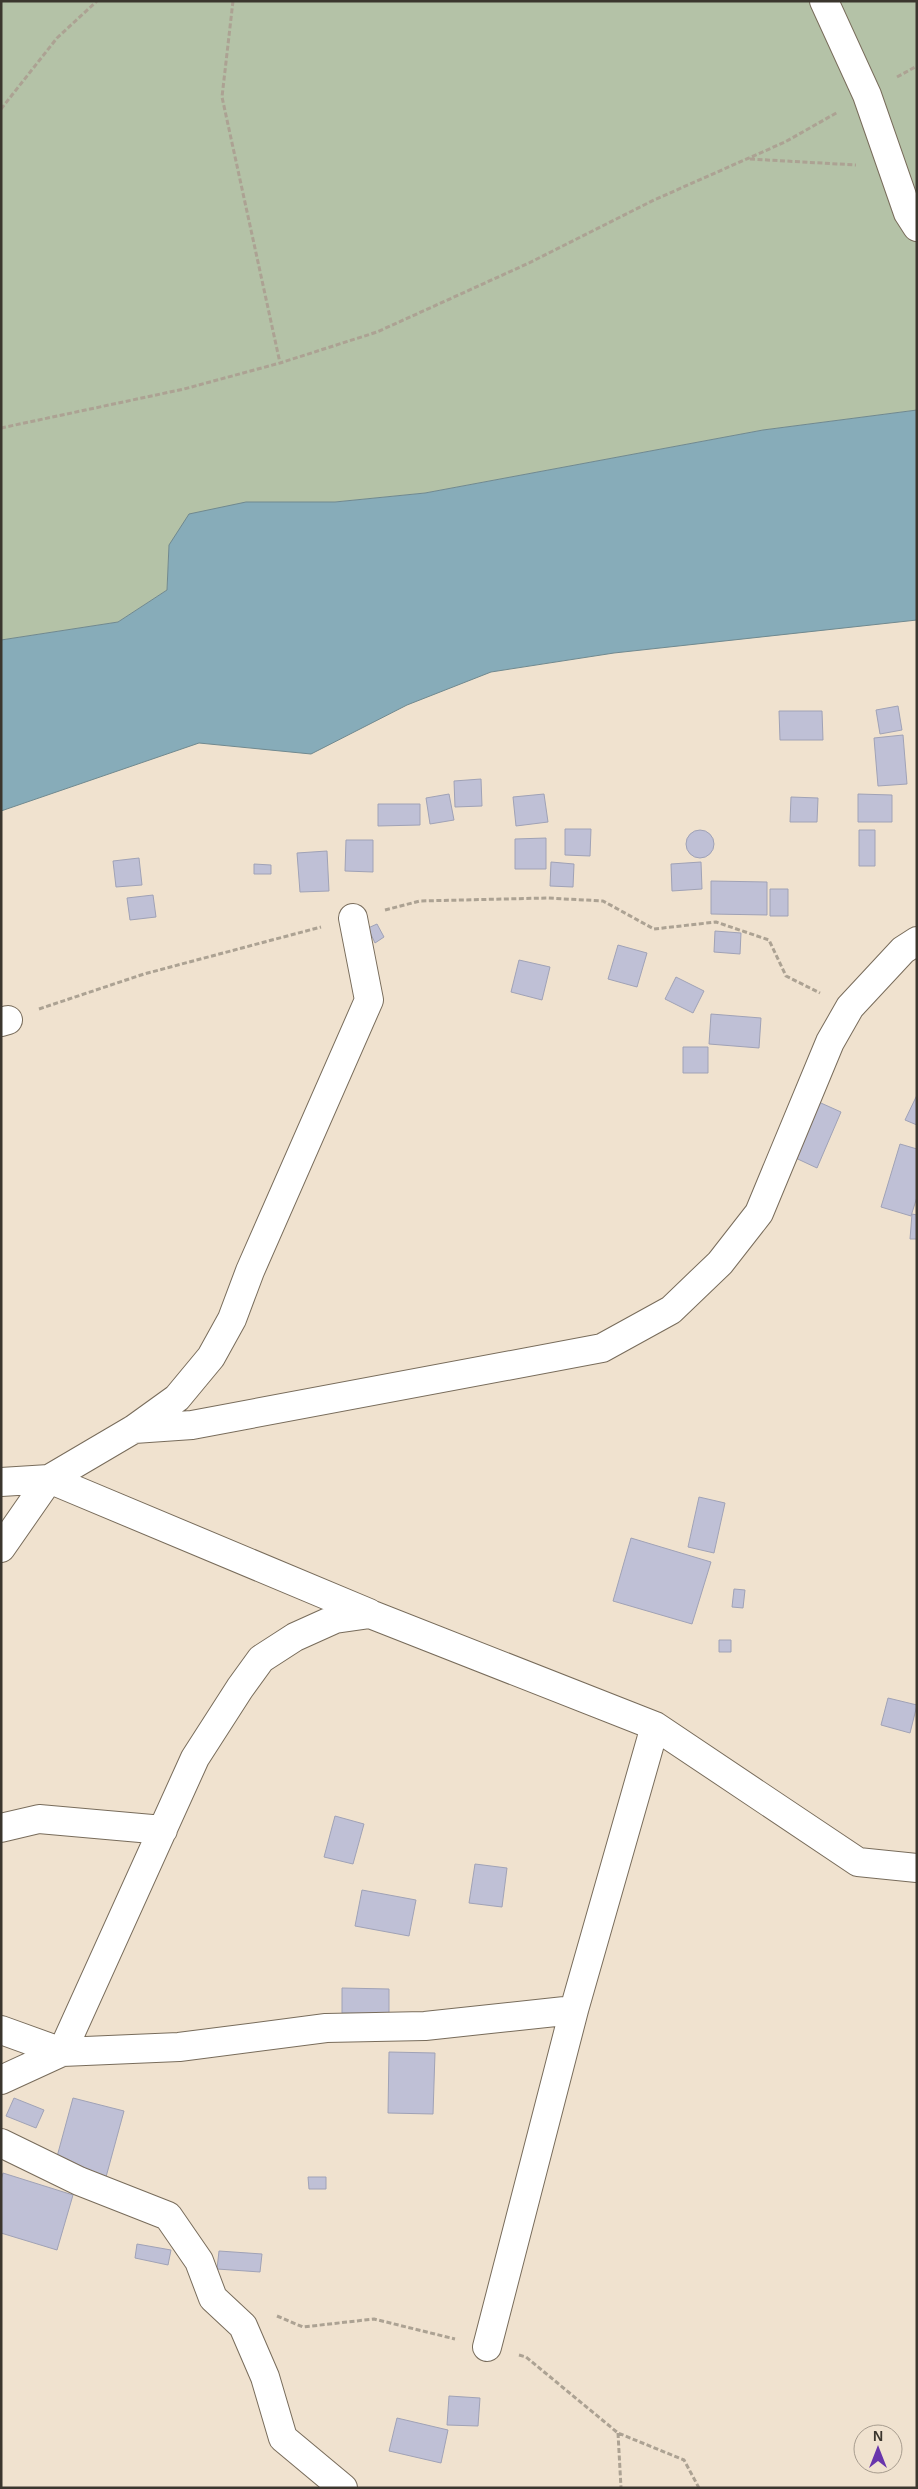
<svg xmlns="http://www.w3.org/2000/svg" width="918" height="2489" font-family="Helvetica,sans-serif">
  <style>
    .green { fill: #b4c2a7 }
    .water { fill: #87acb9; stroke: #70898f }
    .building { fill: #bfc0d6; stroke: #a0a2b6 }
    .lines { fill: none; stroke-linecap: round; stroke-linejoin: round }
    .street-casing { stroke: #786c5b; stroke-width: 30 }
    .path { stroke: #aca293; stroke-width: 3; stroke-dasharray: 5 2.5; stroke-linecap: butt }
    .street { stroke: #fff; stroke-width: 28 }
  </style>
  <rect width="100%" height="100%" fill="#f0e2cf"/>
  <path class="green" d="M1,1H917V410L763,430L425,493L335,502H246L169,545L167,590L118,622L1,640Z"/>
  <path class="water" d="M917,410V620L614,653L491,672L407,705L311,754L199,743L1,811V640L118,622L167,590L169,545L189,514L246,502H335L425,493L763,430Z"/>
  <path class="building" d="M898,706L902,730L880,734L876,710Z
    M779,711H822L823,740H780Z
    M903,735L907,784L878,786L874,738Z
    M481,779L482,806L455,807L454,781Z
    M449,794L454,820L430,824L426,798Z
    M544,794L548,822L516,826L513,797Z
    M858,794L892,795V822H858Z
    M791,797L818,798L817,822H790Z
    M378,804H420V825L378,826Z
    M565,829H591L590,856L565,855Z
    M686 844a14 14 0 1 1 28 0a14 14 0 1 1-28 0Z
    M859,830H875V866H859Z
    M546,838V869H515V839Z
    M346,840H373V872L345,871Z
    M327,851L329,891L300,892L297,853Z
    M139,858L142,885L116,887L113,861Z
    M551,862L574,864L573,887L550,886Z
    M701,862L702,889L672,891L671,864Z
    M254,864L271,865V874H254Z
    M711,881L767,882V915L711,914Z
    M770,889H788V916H770Z
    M153,895L156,917L130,920L127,898Z
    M377,924L384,937L375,943L368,928Z
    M715,931L741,933L740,954L714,952Z
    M618,945L647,953L637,987L608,979Z
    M519,960L550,967L542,1000L511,992Z
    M676,977L704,991L693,1013L665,999Z
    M711,1014L761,1018L759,1048L709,1044Z
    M683,1047H708V1073H683Z
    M917,1095V1125L905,1120Z
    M812,1099L841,1112L817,1168L787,1154Z
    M900,1144L917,1149V1197L911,1216L881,1207Z
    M912,1214L917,1215V1239H910Z
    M699,1497L725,1503L714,1553L688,1547Z
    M631,1538L711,1562L692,1624L613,1601Z
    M734,1589L745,1590L743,1608L732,1607Z
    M719,1640H731V1652H719Z
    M888,1698L917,1705L910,1733L881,1725Z
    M335,1816L364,1824L353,1864L324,1857Z
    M475,1864L507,1868L502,1907L469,1903Z
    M362,1890L416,1900L409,1936L355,1926Z
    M342,1988L389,1989V2014L342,2013Z
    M389,2052L435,2053L433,2114L388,2113Z
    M14,2098L44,2110L36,2128L6,2116Z
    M73,2098L124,2111L106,2177L55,2164Z
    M3,2173L73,2195L57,2250L1,2233V2180Z
    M308,2177H326V2189H309Z
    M137,2244L171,2250L168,2265L135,2258Z
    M219,2251L262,2254L260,2272L217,2269Z
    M449,2396L480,2398L478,2426L447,2425Z
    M397,2418L448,2430L441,2463L389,2451Z"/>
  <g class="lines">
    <defs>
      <path id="street" d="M824,1L867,95L908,213L917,227
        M1,1022L8,1020
        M134,1429L192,1425L602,1348L671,1310L720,1263L759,1213L830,1042L850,1007L903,950L917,941
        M1,1482L49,1479L134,1429L177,1398L211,1357L232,1319L250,1271L369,1000L353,918
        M1,1548L49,1479L369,1613
        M1,1828L39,1819L163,1830
        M1,2030L62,2052L179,2047L326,2028L425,2026L574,2010
        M1,2080L62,2052L195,1758L240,1688L261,1659L295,1637L335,1619L370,1614L655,1726L858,1862L917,1868
        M1,2143L79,2181L168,2216L199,2261L213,2298L243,2326L265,2377L283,2438L343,2488
        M487,2347L574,2010L655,1726"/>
    </defs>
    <use href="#street" class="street-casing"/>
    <path class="path" d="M233,1L222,97L280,363
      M897,77L917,66
      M1,109L57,38L97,1
      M750,159L856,165
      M1,428L184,389L280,363L377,332L529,263L654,200L785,142L838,112
      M385,910L420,901L547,898L603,901L654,929L716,922L769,940L786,976L820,993
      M39,1009L144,974L321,927
      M277,2316L303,2327L374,2319L455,2339
      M519,2355L526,2357L618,2433L684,2460L699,2488
      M618,2433L621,2488"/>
    <use href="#street" class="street"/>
  </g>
  <rect width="918" height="2489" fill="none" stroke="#3b362e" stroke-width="5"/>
  <g transform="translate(878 2449)"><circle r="24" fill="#f0e2cf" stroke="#a89d8f"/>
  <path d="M0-4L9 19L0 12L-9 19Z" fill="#6935ac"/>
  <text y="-8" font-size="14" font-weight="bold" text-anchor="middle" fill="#3b362e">N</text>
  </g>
</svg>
